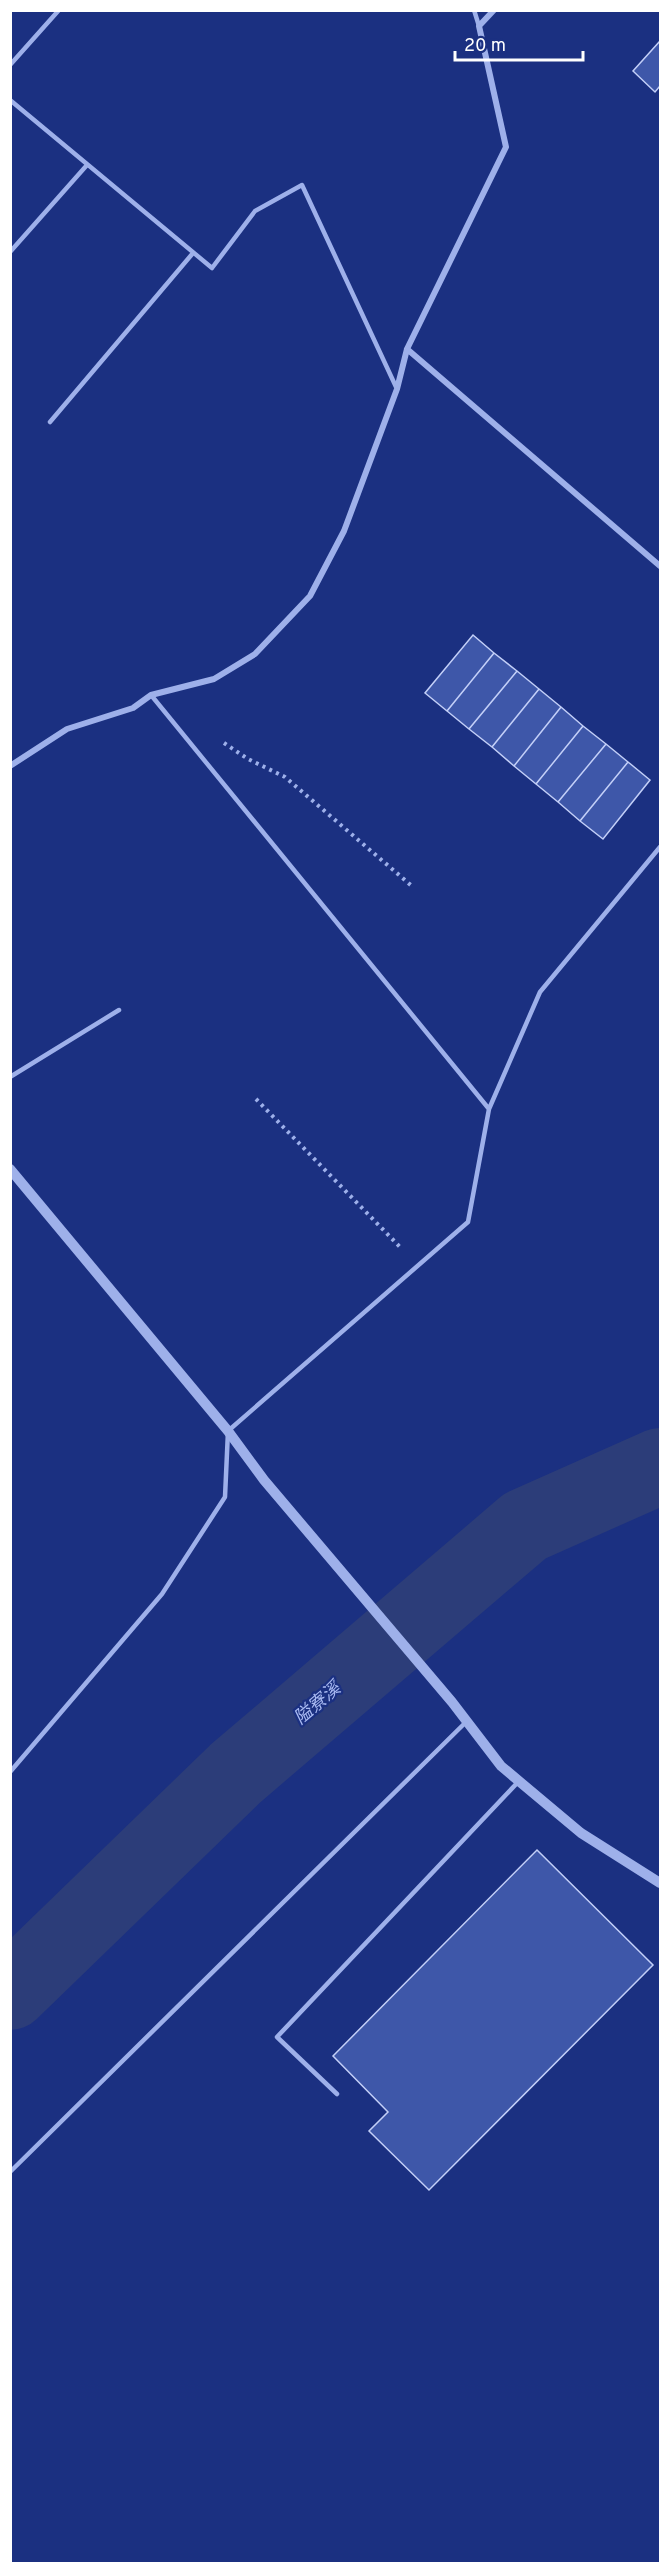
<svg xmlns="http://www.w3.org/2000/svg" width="671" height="2574" font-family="Overpass,'Noto Sans TC',sans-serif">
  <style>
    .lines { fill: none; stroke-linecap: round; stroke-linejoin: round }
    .river { stroke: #2c3d79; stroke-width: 76 }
    .building { fill: #3e57a9; stroke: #c3cff8; stroke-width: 1.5 }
    .path { stroke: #9eb0ea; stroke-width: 4; stroke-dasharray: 3 4.5; stroke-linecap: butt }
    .service { stroke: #9eb0ea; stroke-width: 4.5 }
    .minor { stroke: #9eb0ea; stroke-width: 6 }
    .tertiary { stroke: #9eb0ea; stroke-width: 10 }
    .labels { text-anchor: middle; stroke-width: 4.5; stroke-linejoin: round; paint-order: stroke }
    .water-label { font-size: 18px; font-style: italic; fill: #a9baf2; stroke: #1b3081 }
  </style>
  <rect width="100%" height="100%" fill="#1b3081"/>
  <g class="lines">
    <path class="river" d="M10,1992L236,1773L525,1526L660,1466"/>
  </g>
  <path class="building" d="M660,41V86L655,92L633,71Z
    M473,635L494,653L447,711L425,693Z
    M494,653L517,671L469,729L447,711Z
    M517,671L539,689L492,747L469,729Z
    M539,689L561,707L514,766L492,747Z
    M561,707L583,726L536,784L514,766Z
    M583,726L606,744L558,802L536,784Z
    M606,744L628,762L580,821L558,802Z
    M628,762L650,780L603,839L580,821Z
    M537,1850L653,1965L429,2190L369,2131L388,2112L333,2056Z"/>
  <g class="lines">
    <path class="path" d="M224,743L248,759L285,777L413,887
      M256,1099L401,1248"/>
    <path class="service" d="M474,10L479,26
      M10,65L59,10
      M10,100L212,268L255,211L302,185L397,389
      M10,252L87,165
      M50,422L193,253
      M151,695L489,1109
      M10,1077L119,1010
      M10,1772L162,1594L225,1497L228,1431L468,1222L489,1109L540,992L660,847
      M337,2094L277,2037L519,1781
      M10,2172L467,1721"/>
    <path class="minor" d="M407,349L660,566
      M10,766L67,729L133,708L151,695L214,679L255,654L310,596L344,531L397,389L407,349L506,147L479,26L494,10"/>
    <path class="tertiary" d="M10,1169L228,1431L264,1480L452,1702L501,1766L581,1833L660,1883"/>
  </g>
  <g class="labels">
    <g class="water-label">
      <text transform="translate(317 1703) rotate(-40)" y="6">隘寮溪</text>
    </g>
  </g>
  <rect width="671" height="2574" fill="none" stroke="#ffffff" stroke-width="24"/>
  <path d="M455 51v9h128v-9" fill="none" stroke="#ffffff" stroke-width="3"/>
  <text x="464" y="51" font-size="18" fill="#ffffff" stroke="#1b3081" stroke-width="4.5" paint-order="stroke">20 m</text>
</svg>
